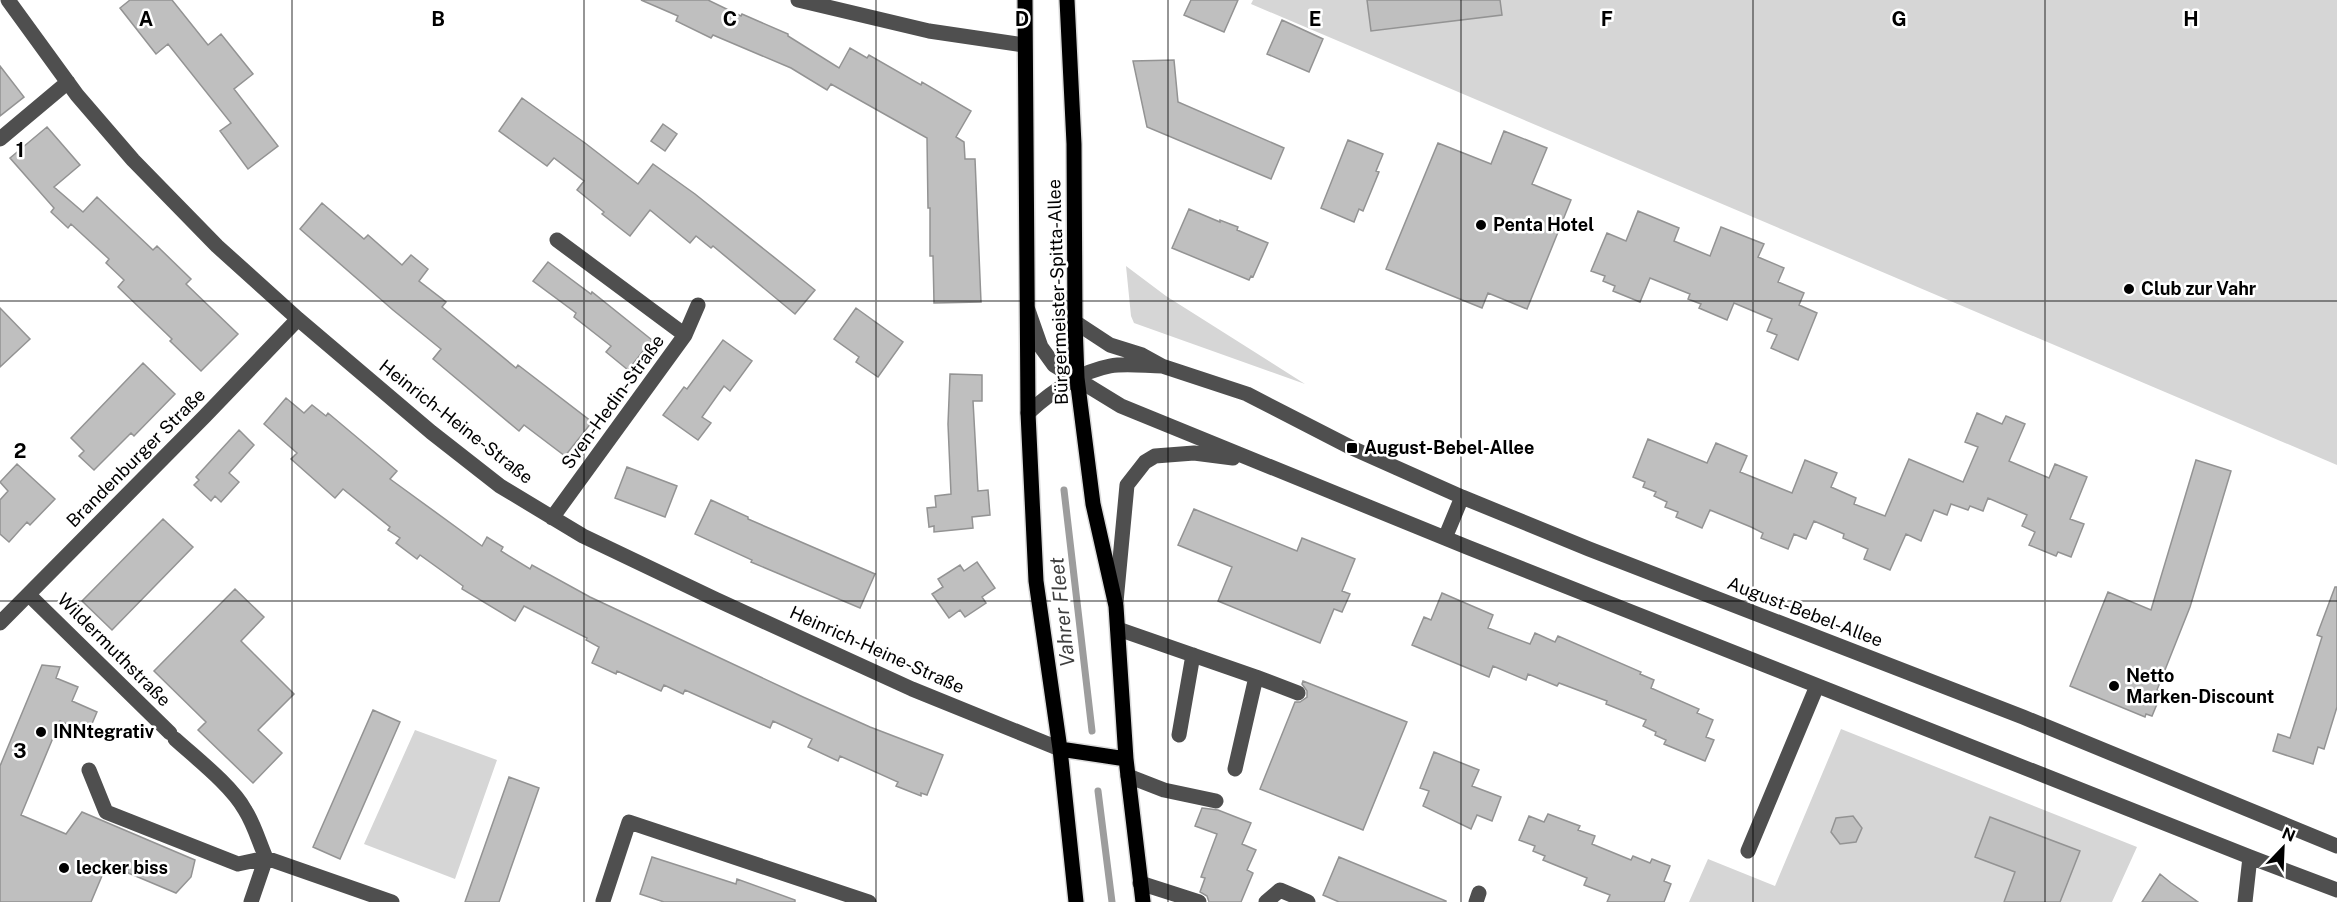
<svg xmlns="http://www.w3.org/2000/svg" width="2337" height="902" font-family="'Public Sans',sans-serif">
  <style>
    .green { fill: #d6d6d6 }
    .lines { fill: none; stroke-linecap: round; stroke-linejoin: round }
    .stream { stroke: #9d9d9d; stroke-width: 7 }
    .building { fill: #bfbfbf; stroke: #939393; stroke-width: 1.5 }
    .major-casing { stroke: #dbdbdb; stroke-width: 18 }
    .minor { stroke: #4f4f4f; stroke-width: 15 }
    .major { stroke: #000; stroke-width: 15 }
    .grid { fill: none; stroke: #000; stroke-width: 1.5; stroke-opacity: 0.55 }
    .poi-dot { fill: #000; stroke: #fff; stroke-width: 2 }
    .labels { text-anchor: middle; stroke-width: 5; stroke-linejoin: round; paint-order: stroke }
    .poi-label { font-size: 18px; font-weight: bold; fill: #000; stroke: #fff; text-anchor: start }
    .street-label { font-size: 18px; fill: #000; stroke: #fff }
    .water-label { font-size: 20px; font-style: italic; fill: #3e3e3e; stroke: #fff }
    .grid-label { font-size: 20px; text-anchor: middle; font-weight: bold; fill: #000; stroke: #fff; stroke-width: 5; stroke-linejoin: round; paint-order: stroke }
  </style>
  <rect width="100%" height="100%" fill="#fff"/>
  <path class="green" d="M1253,0H2337V465L1251,4Z
    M1126,266L1166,296L1305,384L1134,323L1131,316Z
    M1841,729L2137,847L2112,902H1689L1708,859L1775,886Z
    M415,730L497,760L455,879L364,844Z"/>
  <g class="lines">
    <path class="stream" d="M1064,490L1092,731
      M1098,791L1112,902"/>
  </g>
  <path class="building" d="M130,0H172L208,45L221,34L253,74L234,89L278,146L248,169L220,131L231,123L168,44L156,54L120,8Z
    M641,0H708L741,16L742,14L788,34V36L839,68L850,48L867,58L869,55L921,85L922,82L971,111L956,137L964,142L965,159H975L981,302L934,303L933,256H930V208H928L927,138L831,84L827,90L791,68L713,35L711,38L676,21L678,16Z
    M1191,0H1238L1224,32L1184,15Z
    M1367,0H1500L1502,15L1371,31Z
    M1282,20L1323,39L1309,72L1267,54Z
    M1174,60L1178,102L1284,148L1271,179L1147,127L1133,61Z
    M0,66L24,97L0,116Z
    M522,98L585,143L638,184L653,164L695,194L815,290L795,314L713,246L711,248L696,236L690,243L650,210L630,236L602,214L604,212L577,190L584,181L554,158L547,166L499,131Z
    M663,124L677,134L665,151L651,141Z
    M47,127L80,165L54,187L83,212L97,197L153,250L157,246L191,279L186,284L238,334L201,371L170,341L172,339L118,287L124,280L106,263L109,259L71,224L68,228L51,212L54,208L10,158Z
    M1504,131L1547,148L1532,184L1571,200L1527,309L1488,293L1482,308L1386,269L1438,143L1491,164Z
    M1348,140L1383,154L1376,171L1379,172L1363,211L1359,209L1354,222L1321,208Z
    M322,203L364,239L368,235L402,265L411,255L428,269L419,281L446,302L442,307L516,368L518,365L592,422L565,456L524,425L519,431L433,359L441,349L393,310L300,229Z
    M1189,209L1220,222V220L1230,224L1238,227L1237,230L1268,243L1253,277L1251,276L1249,280L1172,248Z
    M1638,211L1679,228L1674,241L1710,256L1721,227L1764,244L1758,257L1784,268L1778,282L1804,293L1799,305L1817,313L1798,360L1771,348L1777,335L1767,331L1772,319L1734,303L1727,320L1699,308L1701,304L1688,299L1690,294L1650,278L1640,302L1613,291L1615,286L1603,281L1605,276L1591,271L1607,233L1626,241Z
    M548,262L591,294L592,292L652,340L628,370L606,352L611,346L574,317L576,313L533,281Z
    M0,308L30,339L0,367Z
    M856,308L903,342L878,377L856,362L859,357L834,339Z
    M723,340L752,361L730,391L724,386L702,417L711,423L698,440L663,415L684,387L687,389Z
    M143,363L175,394L134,436L131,433L94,470L79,456L84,451L71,438Z
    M950,374L982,375V401H973L978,491L988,490L990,515L972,517L973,528L934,532V526L929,527L927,508L936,507L935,496L951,494L948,424Z
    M286,398L304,413L312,405L326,416L328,413L397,471L390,479L482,546L487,537L503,547L501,551L530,569L532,565L590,597L803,697L870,727L943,755L927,795L921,793V796L896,786L898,782L840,756L838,761L808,747L812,739L773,721L770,728L685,690L683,694L664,685L661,691L617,671L616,674L592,663L599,647L586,640L587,638L524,606L515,621L462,589L463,586L420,555L417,559L396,543L400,538L388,530L390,527L343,489L335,498L291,459L297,453L264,424Z
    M1977,413L2002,424L2006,416L2025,424L2009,461L2049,478L2055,464L2087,477L2070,519L2084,524L2071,557L2058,552L2056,556L2029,545L2035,532L2022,526L2027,515L1988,498L1983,511L1970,506L1968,510L1951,504L1947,515L1934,510L1921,541L1906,534L1890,570L1864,559L1868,549L1843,538L1844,534L1814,521L1806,539L1794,534L1788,549L1761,538L1763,533L1751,527L1710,510L1702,528L1676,517L1678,512L1665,507L1667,502L1654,496L1656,492L1643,487L1645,482L1633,477L1648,439L1707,463L1716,443L1747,456L1740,472L1792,493L1805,460L1837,473L1831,487L1856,498L1854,504L1885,516L1909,459L1963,482L1978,447L1965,442Z
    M239,430L254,445L229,473L239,482L221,502L215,496L211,501L194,485L199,480L196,477Z
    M2196,460L2231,471L2190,607L2157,690L2162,692L2152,716L2146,714L2145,717L2070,686L2108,592L2151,610Z
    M17,464L55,499L30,525L27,522L9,542L0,534V500L8,491L0,482Z
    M627,467L677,486L665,517L615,498Z
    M711,500L748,517V519L875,574L860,608L751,562L752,560L695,534Z
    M1194,509L1297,551L1302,538L1355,559L1342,591L1350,594L1342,612L1334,609L1320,643L1218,601L1232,567L1178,545Z
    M163,519L193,547L112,630L82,601Z
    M977,562L995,588L982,597L986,603L965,617L960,610L949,618L932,594L943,587L938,579L960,565L964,571Z
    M2335,587H2337V707L2324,749L2318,747L2313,764L2273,751L2278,734L2290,738L2322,637L2317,635Z
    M235,589L264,617L241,641L294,694L258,730L282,753L253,783L198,730L206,722L154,671Z
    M1442,593L1493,615L1488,628L1530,644L1535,633L1555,642L1558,636L1641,672L1640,674L1654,680L1651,688L1699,709L1697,713L1713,720L1706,737L1714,740L1705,761L1664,744L1666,740L1655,735L1656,732L1643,726L1646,720L1606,704L1607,701L1559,683L1557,686L1528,674L1526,680L1493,666L1489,677L1412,645L1424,617L1431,620Z
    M42,665L60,667L56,678L78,687L72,701L97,712L88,733L60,721L21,815L66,834L82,812L195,860L191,877L176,893L107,864L91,902H0V766Z
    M1303,681L1407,722L1363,830L1260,789L1295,702H1300L1307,697V691L1302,684Z
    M373,710L400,722L340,859L313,847Z
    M1434,752L1479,770L1472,786L1501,797L1492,821L1477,815L1471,829L1423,806L1429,791L1420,788Z
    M509,777L539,788L499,902H465Z
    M1202,808L1218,810L1251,823L1242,844L1256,850L1247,870L1253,873L1241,902H1209L1207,896L1200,892L1205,878L1201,877L1217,834L1195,826Z
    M1548,814L1580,826L1578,830L1595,836L1592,844L1631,860L1633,856L1650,863L1652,859L1670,866L1664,881L1671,884L1664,902H1607L1610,895L1584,885L1587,878L1543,860L1545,856L1533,851L1535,846L1519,840L1529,816L1544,822Z
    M1853,816L1862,828L1856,842L1840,844L1831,832L1836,818Z
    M1990,817L2080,851L2060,902H2004L2015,872L1975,857Z
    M652,857L736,884L737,879L795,900V902H664L640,894Z
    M1339,857L1446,901V902H1339L1323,895Z
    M2160,874L2171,883L2198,902H2142Z"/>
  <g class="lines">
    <defs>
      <path id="major" d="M1025,0L1028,413L1036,581L1060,749L1076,902
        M1067,0L1074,144L1075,322L1077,378L1093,504L1116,606L1126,759L1143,902
        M1060,749L1126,759"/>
    </defs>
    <use href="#major" class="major-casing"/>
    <path class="minor" d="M8,0L77,95L133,160L217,246L298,319L431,432L500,486L583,536L715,599L912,689L1060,749
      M798,0L929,31L1024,45
      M0,139L68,82
      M557,240L685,335
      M1028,310L1041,347L1054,365L1121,406L1467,547L2250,857L2337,890
      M1075,322L1110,345L1142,355L1162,366L1247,394L1352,448L1462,497L1589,549L2023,717L2337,846
      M1028,413C1051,392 1078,372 1110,366C1126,363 1146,366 1162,366
      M552,518L685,335L698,305
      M1445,538L1462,497
      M29,595L170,733
      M1116,602L1127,485L1145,462L1155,456L1194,453L1233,458
      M0,623L205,416L298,319
      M1118,629L1256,677L1235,769
      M1256,677L1298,693
      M1179,735L1193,655
      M175,739C196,758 232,786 245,810C254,824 259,842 266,858L251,902
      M89,770L106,812L238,864L266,858L392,902
      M1128,776L1164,790L1216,801
      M1748,851L1817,686
      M1140,883L1199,902
      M603,901L629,822L869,902
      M1266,902L1280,890L1308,902
      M1476,902L1479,893
      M2245,902L2250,857"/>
    <use href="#major" class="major"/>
  </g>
  <path class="grid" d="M292,0V902M584,0V902M876,0V902M1168,0V902M1461,0V902M1753,0V902M2045,0V902M0,301H2337M0,601H2337"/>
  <g class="poi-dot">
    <circle cx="1481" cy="225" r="6"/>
    <circle cx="2129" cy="289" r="6"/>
    <rect x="1346" y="442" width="12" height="12" rx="3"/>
    <circle cx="2114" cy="686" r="6"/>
    <circle cx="41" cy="732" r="6"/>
    <circle cx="64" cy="868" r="6"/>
  </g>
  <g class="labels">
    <g class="poi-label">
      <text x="1493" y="231">Penta Hotel</text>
      <text x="2141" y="295">Club zur Vahr</text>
      <text x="1364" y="454">August-Bebel-Allee</text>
      <text x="2126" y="682">Netto<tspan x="2126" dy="21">Marken-Discount</tspan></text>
      <text x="53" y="738">INNtegrativ</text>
      <text x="76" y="874">lecker biss</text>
    </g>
    <g class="street-label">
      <text transform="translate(1058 292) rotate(-92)" y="6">Bürgermeister-Spitta-Allee</text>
      <text transform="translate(613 402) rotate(-54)" y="6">Sven-Hedin-Straße</text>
      <text transform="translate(456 422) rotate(38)" y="6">Heinrich-Heine-Straße</text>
      <text transform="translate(136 458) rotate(-45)" y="6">Brandenburger Straße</text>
      <text transform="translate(1805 612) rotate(21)" y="6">August-Bebel-Allee</text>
      <text transform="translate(114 650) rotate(45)" y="6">Wildermuthstraße</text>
      <text transform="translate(877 650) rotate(24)" y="6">Heinrich-Heine-Straße</text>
    </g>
    <g class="water-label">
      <text transform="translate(1062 612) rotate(-96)" y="7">Vahrer Fleet</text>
    </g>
  </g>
  <g class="grid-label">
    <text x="146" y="26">A</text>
    <text x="438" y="26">B</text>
    <text x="730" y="26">C</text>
    <text x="1022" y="26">D</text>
    <text x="1315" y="26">E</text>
    <text x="1607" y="26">F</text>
    <text x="1899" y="26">G</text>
    <text x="2191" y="26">H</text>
    <text x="20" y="157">1</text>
    <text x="20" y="458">2</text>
    <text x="20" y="758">3</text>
  </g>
  <g transform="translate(2283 848) rotate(23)" stroke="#ffffff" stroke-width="4.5" paint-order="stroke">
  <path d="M0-4.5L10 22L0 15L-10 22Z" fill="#000000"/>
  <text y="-9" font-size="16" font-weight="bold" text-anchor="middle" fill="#000000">N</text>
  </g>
</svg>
